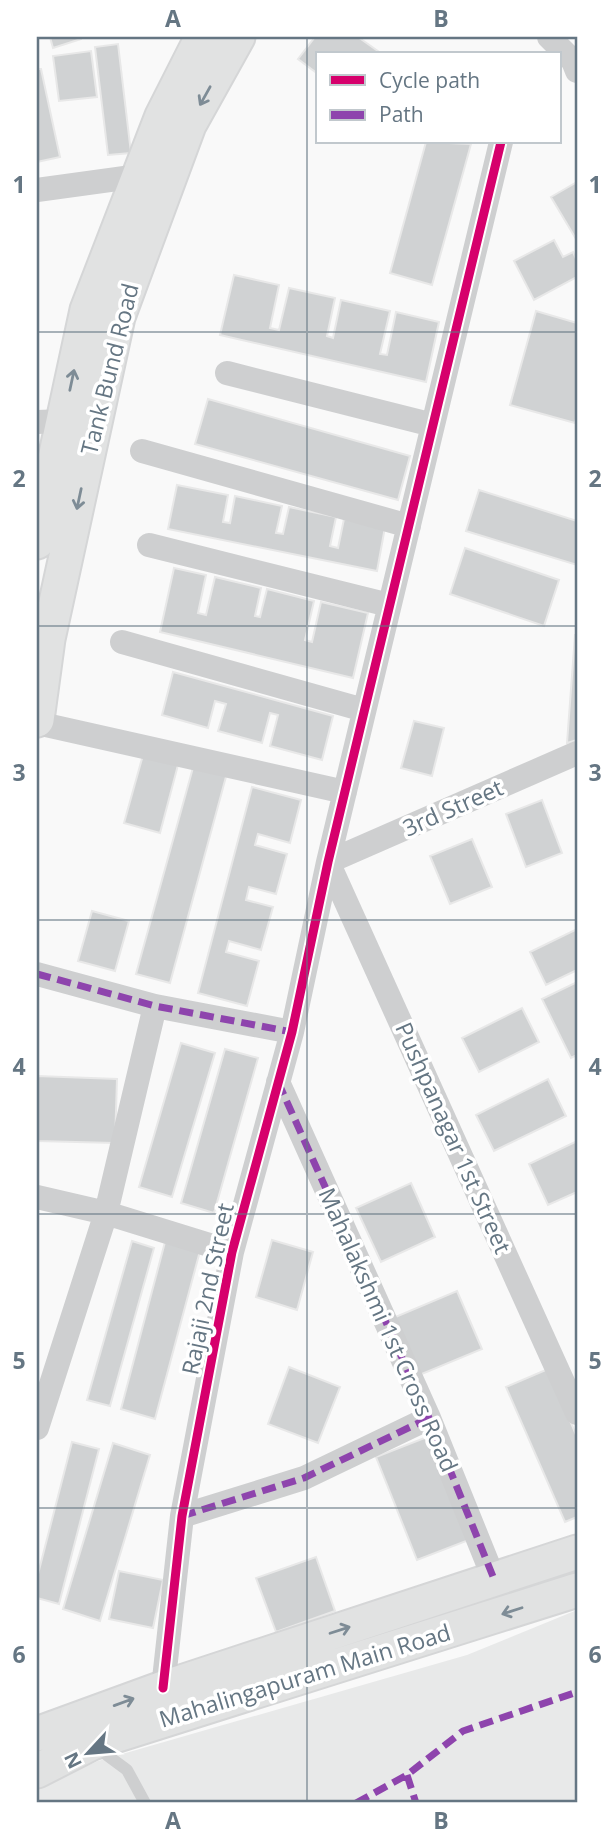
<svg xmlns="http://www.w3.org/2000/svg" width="614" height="1840" font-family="'Open Sans',sans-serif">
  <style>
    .built { fill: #e8e9e9 }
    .building { fill: #d0d2d3; stroke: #e8e8e8; stroke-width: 2 }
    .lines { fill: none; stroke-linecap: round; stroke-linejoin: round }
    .secondary-casing { stroke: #d5d6d7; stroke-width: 37 }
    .service { stroke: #cecfd0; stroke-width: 12 }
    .minor { stroke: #cecfd0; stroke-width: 24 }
    .secondary { stroke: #e1e2e2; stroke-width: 33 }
    .quiet { stroke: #8e44ad; stroke-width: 7; stroke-dasharray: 14 7; stroke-linecap: butt }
    .cycleway-casing { stroke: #fff; stroke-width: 13 }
    .cycleway { stroke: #d6006c; stroke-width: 9 }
    .oneway { stroke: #7e8c96 }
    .grid { fill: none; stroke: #657683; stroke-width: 2; stroke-opacity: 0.55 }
    .labels { text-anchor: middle; stroke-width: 7; stroke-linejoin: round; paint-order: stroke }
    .street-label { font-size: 23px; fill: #657683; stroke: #fff }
    .neatline { fill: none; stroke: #657683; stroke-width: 2.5 }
    .grid-label { font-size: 23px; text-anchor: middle; font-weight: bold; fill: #657683 }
  </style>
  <rect width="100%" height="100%" fill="#f9f9f9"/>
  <path class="built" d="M577,1610V1803H37V1788L98,1761L467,1655Z"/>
  <path class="building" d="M50,37H81V39L53,48Z
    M315,37H358L382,54H318V74L298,59Z
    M118,44L131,153L108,155L95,47Z
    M91,51L97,97L59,101L53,56Z
    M37,69H41L60,157L37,162Z
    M426,142L471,144L432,285L390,273Z
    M577,182V238L576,239L551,197Z
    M554,240L563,257L573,252L577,261V277L534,300L514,261Z
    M234,275L279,285L270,328L279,330L289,288L335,298L327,336L333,338L341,300L390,311L380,354L387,355L396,312L439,322L426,382L220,335Z
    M536,311L577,323V415L575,423L510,405Z
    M208,399L410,456L398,500L195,444Z
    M177,485L228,495L223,522L230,523L235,496L282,506L276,533L283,534L289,507L336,517L330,546L338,548L344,519L385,527L377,571L168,529Z
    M479,490L577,521V565L466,531Z
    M465,548L559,580L544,626L450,594Z
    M174,568L206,575L198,613L206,615L215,577L261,588L255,616L260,617L267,589L314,601L305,640L312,642L321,602L368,613L353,678L160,632Z
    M575,635H577V740L567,743Z
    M173,672L333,716L322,760L270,746L278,715L270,713L262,743L218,731L226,704L215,701L208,728L162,715Z
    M414,721L444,728L432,776L401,768Z
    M143,755L178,765L160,833L124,823Z
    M194,764L227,773L170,983L136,974Z
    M252,787L301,800L290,843L258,834L255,845L287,854L276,894L249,887L246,900L273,907L261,950L229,941L226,952L259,961L247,1006L198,993Z
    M542,800L562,853L526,867L506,814Z
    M472,839L492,887L450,904L430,856Z
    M92,911L129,921L115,971L78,961Z
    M577,929V970L546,985L530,952Z
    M577,982V1055L571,1058L542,999Z
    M522,1008L539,1042L479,1072L462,1038Z
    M181,1043L215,1053L172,1197L139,1187Z
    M225,1049L258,1058L214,1213L181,1203Z
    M37,1076L117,1079L115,1143L37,1141Z
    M548,1079L566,1116L494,1151L476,1115Z
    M577,1141V1192L548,1205L529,1164Z
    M411,1183L435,1237L381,1262L356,1208Z
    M272,1240L313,1252L297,1310L256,1297Z
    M132,1241L154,1248L110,1406L87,1400Z
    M165,1242L200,1251L155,1419L121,1409Z
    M457,1291L482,1349L417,1376L393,1318Z
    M289,1367L340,1387L318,1443L268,1424Z
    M548,1369L577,1437V1517L565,1522L506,1387Z
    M432,1435L474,1538L417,1560L376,1457Z
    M72,1442L99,1449L59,1604L37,1598V1578Z
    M113,1443L150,1455L100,1621L63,1609Z
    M316,1557L335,1611L276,1632L256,1578Z
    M119,1571L163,1580L153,1628L109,1619Z"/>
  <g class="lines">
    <defs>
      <path id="secondary" d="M37,542L87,310L162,116L202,37
        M37,720L48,639L118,317L189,125L238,37
        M37,1734L163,1688L577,1552
        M37,1771L92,1743L577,1590"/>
    </defs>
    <use href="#secondary" class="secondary-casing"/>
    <path class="service" d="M96,1747L127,1770L145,1803"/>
    <path class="minor" d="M549,37L573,61L577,71
      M37,190L139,176
      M227,373L433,425
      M37,422L64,421
      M142,451L409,526
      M149,545L389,605
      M122,642L364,710
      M37,723L345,792
      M328,862L577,1413
      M328,862L577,753
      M37,974L155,1006L292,1032
      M278,1082L429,1418L494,1579
      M37,1197L106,1213L232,1252
      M37,1428L106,1213L155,1006
      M182,1516L304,1478L429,1418
      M163,1688L182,1516L232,1252L292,1032L328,862L501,142"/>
    <use href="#secondary" class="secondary"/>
    <path class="quiet" d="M37,974L155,1006L292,1032
      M278,1082L429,1418L494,1579
      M182,1516L304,1478L429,1418
      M407,1775L416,1803
      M356,1803L407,1775L463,1731L577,1692"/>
    <defs>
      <path id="cycleway" d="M163,1688L182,1516L232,1252L292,1032L328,862L501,142"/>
    </defs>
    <use href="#cycleway" class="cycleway-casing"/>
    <use href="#cycleway" class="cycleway"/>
  </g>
  <defs><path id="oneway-shaft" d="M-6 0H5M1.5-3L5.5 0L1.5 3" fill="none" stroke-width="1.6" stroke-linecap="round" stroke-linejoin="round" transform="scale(1.75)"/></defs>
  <g class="oneway">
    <use href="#oneway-shaft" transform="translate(205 96) rotate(119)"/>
    <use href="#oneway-shaft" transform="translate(72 380) rotate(-78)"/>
    <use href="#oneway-shaft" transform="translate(79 499) rotate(102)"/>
    <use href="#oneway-shaft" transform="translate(512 1611) rotate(162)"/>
    <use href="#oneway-shaft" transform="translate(340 1630) rotate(-18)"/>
    <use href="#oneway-shaft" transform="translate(124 1702) rotate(-20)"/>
  </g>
  <path class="grid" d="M307,37V1803M37,332H577M37,626H577M37,920H577M37,1214H577M37,1508H577"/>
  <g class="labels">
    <g class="street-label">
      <text transform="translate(110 369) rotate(-76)" y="8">Tank Bund Road</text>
      <text transform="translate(453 808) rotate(-24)" y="8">3rd Street</text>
      <text transform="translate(453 1138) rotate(66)" y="8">Pushpanagar 1st Street</text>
      <text transform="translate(208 1289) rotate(-78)" y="8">Rajaji 2nd Street</text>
      <text transform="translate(388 1330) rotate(66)" y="8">Mahalakshmi 1st Cross Road</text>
      <text transform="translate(305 1676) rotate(-17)" y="8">Mahalingapuram Main Road</text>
    </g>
  </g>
  <rect width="614" height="1840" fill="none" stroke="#ffffff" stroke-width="77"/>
  <rect x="316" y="52" width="245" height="91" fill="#ffffff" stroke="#c1c8cd" stroke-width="2"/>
  <rect x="330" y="75" width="35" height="10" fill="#d6006c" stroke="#c1c8cd" stroke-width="2"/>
  <text x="379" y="88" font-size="21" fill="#657683">Cycle path</text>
  <rect x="330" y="110" width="35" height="10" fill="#8e44ad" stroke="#c1c8cd" stroke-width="2"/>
  <text x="379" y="122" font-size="21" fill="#657683">Path</text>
  <g transform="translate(88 1753) rotate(244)" stroke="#ffffff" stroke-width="5" paint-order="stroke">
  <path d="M0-5L12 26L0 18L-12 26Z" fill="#657683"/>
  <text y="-10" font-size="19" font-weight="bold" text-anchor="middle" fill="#657683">N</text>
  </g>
  <rect x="38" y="38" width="538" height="1763" class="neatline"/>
  <g class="grid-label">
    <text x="173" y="27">A</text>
    <text x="441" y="27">B</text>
    <text x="19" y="193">1</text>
    <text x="595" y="193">1</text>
    <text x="19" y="487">2</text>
    <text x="595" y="487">2</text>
    <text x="19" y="781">3</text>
    <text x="595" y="781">3</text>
    <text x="19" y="1075">4</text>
    <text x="595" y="1075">4</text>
    <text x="19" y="1369">5</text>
    <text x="595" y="1369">5</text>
    <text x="19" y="1663">6</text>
    <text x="595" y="1663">6</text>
    <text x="173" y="1829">A</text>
    <text x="441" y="1829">B</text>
  </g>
</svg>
